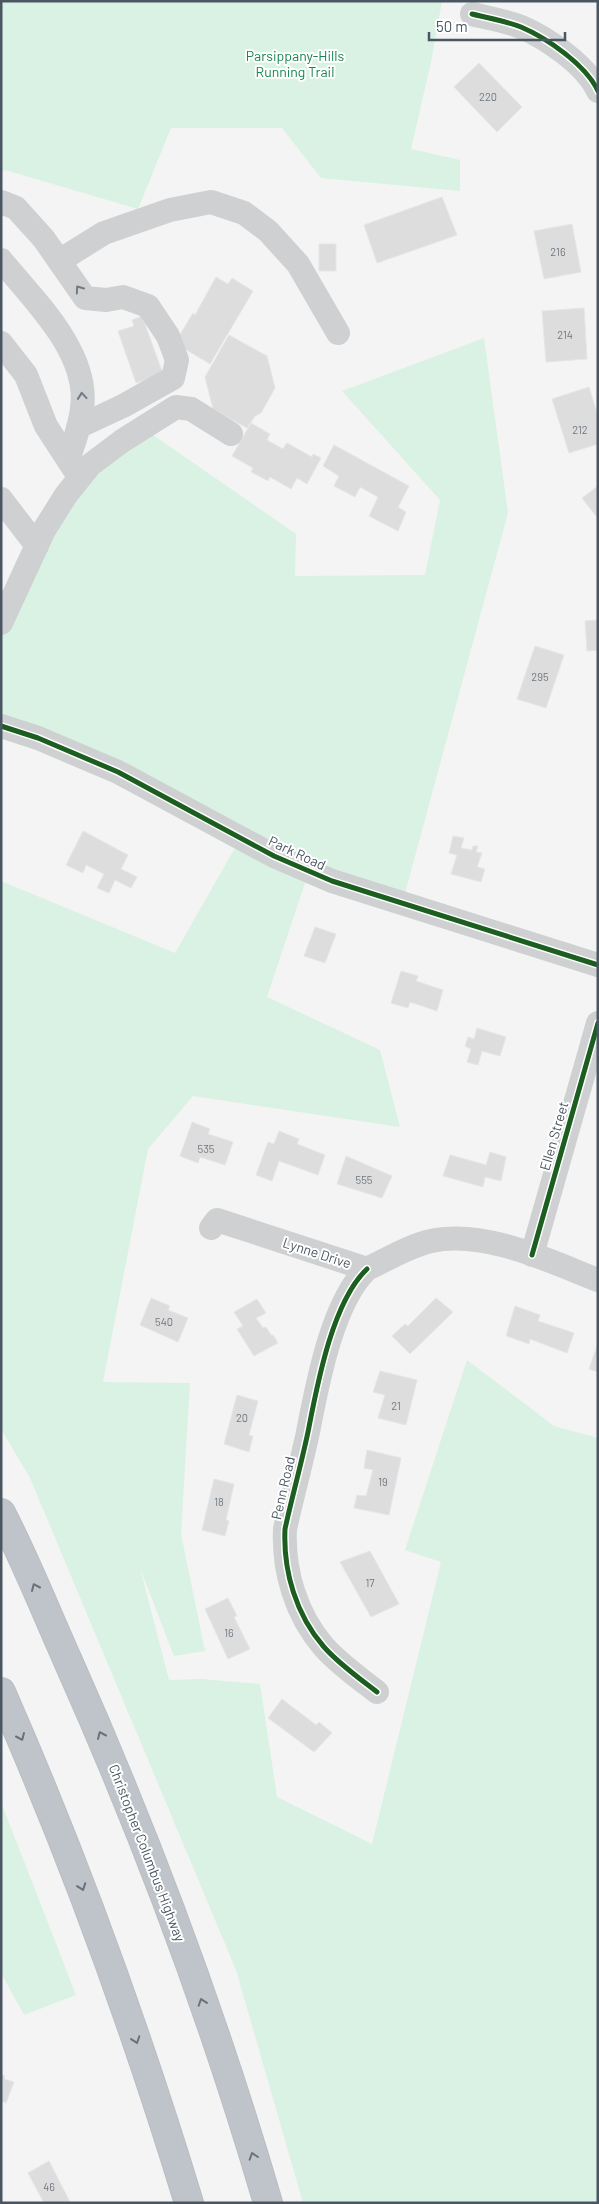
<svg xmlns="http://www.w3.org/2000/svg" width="599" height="2204" font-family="Barlow,sans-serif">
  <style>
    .green { fill: #d9f2e3 }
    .building { fill: #ddddde; stroke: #e5e6e7 }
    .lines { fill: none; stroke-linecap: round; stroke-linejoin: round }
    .highway-casing { stroke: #b9bec3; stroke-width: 30 }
    .minor { stroke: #ced0d2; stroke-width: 24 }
    .highway { stroke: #bec4c9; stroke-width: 28 }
    .cycleway-casing { stroke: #fff; stroke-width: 8 }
    .cycleway { stroke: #1b5e20; stroke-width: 5 }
    .oneway { stroke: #727b83 }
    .oneway2 { stroke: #67727b }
    .labels { text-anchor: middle; stroke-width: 4; stroke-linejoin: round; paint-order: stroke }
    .number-label { font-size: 11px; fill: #707881 }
    .park-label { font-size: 14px; fill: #17864f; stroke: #fff }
    .street-label { font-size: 14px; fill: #4a5661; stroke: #fff }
  </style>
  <rect width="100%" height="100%" fill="#f4f4f4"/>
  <path class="green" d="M1,1H442L431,62L411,149L460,160V191L321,178L282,128H171L138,209L5,170L1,173Z
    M484,338L508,513L401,908L309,871L267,997L380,1050L400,1127L193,1096L148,1149L103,1382L190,1383L181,1534L205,1651L174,1656L140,1568L169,1680L202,1679L260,1684L277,1797L372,1844L441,1562L405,1550L467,1360L554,1426L598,1438V2203H303L236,1970L30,1478L1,1429V881L175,953L240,839L1,730V619L67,481L153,435L296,534L295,576L425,575L440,500L342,391Z
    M1,1802L76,1995L24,2015L1,1973Z"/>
  <path class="building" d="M479,63L522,107L497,132L454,87Z
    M442,197L457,235L377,263L364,225Z
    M572,224L581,272L544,279L534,231Z
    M319,244H336V271H319Z
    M216,277L228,284L232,278L253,291L210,364L175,343L193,313L195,315Z
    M584,308L587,359L546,362L542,311Z
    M142,316L163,374L136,383L118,331L134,326L132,320Z
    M229,335L267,356L275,388L261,413L255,416L247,428L213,409L205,377Z
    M589,387L598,416V444L569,453L552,399Z
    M251,423L270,434L267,440L283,449L287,443L312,457L313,454L321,458L307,484L297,478L291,489L270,477L268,481L251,472L253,468L232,456Z
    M334,445L409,486L398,507L406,512L398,531L369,516L378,497L360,487L355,497L334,486L339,476L323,466Z
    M598,486V514L596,516L582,498Z
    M598,620V650L587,651L585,621Z
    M535,646L564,655L546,708L517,699Z
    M83,831L128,855L121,869L137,877L131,888L115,880L109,893L97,888L104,874L86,865L83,873L66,865Z
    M453,836L464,838L461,848L472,850L473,846H478L476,852L482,853L477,867L485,869L481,882L451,874L457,855L449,853Z
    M315,927L336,934L325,963L304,956Z
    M401,971L418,976L416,981L443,990L437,1011L410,1002L408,1008L391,1003Z
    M477,1028L506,1037L500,1056L482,1051L478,1065L467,1062L471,1049L465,1046L468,1037L474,1039Z
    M192,1122L210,1129L208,1134L233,1142L225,1165L200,1157L198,1163L180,1156Z
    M279,1131L299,1139L297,1144L325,1155L318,1175L279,1161L272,1181L256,1175L268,1142L274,1144Z
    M490,1152L506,1157L501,1181L485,1177L483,1187L443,1176L450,1155L486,1165Z
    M346,1156L392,1176L382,1198L337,1184Z
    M151,1298L170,1306L168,1310L188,1318L178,1342L140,1325Z
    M436,1298L453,1312L410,1354L392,1336L405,1324L408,1326Z
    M257,1299L266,1313L256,1318L263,1328L266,1327L271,1335H273L278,1343L254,1356L237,1329L243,1326L234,1312Z
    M515,1306L540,1315L538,1321L574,1333L567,1353L530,1339L529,1344L506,1336Z
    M598,1343V1372L589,1369Z
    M380,1371L417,1380L406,1425L378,1418L385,1395L373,1392Z
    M237,1395L258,1401L249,1435L253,1436L249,1452L224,1444Z
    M367,1450L401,1458L389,1515L354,1508L357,1495L366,1496L373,1470L364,1468Z
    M214,1479L234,1484L226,1520L229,1521L225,1536L202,1530Z
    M370,1551L399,1604L371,1617L340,1562Z
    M228,1598L237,1616L234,1617L250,1649L228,1659L205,1609Z
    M282,1699L316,1725L319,1722L332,1733L314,1752L268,1718Z
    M1,2074L5,2076L4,2079L14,2082L6,2103L1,2101Z
    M49,2161L70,2202L68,2203H44L28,2173Z"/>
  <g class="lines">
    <defs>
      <path id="highway" d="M1,1513C26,1561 46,1612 68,1661C146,1836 214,2018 268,2203
        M1,1692C74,1858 136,2029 189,2203"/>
    </defs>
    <use href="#highway" class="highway-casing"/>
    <path class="minor" d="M472,14C488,18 506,21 521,27C547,38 586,65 598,91
      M1,202L16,208L44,239L85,298L106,300L123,297L148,306L168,336L177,360L173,378L123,406L78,427
      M1,260C33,299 90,353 82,408C80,426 74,443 68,460
      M59,261L104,233L170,210L211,202L244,213L268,231L298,264L338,333
      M1,343L26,375L46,426L74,469
      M1,499L37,546
      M1,623L44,530L66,495L90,465L122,441L176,407L191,409L231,434
      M1,726L38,738L118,772L274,856L332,881L598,965
      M211,1228L217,1220L367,1269C388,1259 409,1246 431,1241C484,1229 549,1261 598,1280
      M532,1255L598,1023
      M367,1269C332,1302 317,1386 308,1432C301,1465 292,1497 285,1529C283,1571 296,1615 324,1647C339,1664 359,1678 377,1692"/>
    <use href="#highway" class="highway"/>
    <defs>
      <path id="cycleway" d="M472,14C488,18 506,21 521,27C547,38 586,65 598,91
        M1,726L38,738L118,772L274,856L332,881L598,965
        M532,1255L598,1023
        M367,1269C332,1302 317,1386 308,1432C301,1465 292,1497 285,1529C283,1571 296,1615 324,1647C339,1664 359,1678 377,1692"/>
    </defs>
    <use href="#cycleway" class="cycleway-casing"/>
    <use href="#cycleway" class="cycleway"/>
  </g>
  <defs><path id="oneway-chevron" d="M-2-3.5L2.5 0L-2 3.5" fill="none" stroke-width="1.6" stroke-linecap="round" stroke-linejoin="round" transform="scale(1.25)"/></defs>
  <g class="oneway">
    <use href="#oneway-chevron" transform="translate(79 289) rotate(-125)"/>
    <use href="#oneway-chevron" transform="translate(82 396) rotate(-95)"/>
  </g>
  <g class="oneway2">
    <use href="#oneway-chevron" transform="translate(35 1587) rotate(-114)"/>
    <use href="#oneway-chevron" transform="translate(101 1735) rotate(-114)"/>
    <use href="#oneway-chevron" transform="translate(21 1737) rotate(66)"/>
    <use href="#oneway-chevron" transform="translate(82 1887) rotate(70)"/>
    <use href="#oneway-chevron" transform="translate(202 2002) rotate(-109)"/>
    <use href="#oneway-chevron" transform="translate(136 2040) rotate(71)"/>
    <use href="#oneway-chevron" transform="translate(253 2156) rotate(-108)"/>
  </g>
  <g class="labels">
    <g class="number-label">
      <text x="488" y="101">220</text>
      <text x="558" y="256">216</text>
      <text x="565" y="339">214</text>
      <text x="580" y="434">212</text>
      <text x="540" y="681">295</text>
      <text x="206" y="1153">535</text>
      <text x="364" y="1184">555</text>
      <text x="164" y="1326">540</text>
      <text x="396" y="1410">21</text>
      <text x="242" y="1422">20</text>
      <text x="383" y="1486">19</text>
      <text x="219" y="1506">18</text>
      <text x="370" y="1587">17</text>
      <text x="229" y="1637">16</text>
      <text x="49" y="2191">46</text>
    </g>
    <g class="park-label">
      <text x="295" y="61">Parsippany-Hills<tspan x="295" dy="16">Running Trail</tspan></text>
    </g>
    <g class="street-label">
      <text transform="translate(297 853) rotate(25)" y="5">Park Road</text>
      <text transform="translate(554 1136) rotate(-74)" y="5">Ellen Street</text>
      <text transform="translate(317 1253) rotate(18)" y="5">Lynne Drive</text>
      <text transform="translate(283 1488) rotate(-77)" y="5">Penn Road</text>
      <text transform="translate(147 1853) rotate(69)" y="5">Christopher Columbus Highway</text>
    </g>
  </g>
  <rect width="599" height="2204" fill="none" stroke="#4a5661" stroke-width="5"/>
  <path d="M429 32v8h136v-8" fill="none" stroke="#4a5661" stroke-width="2.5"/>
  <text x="436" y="32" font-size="15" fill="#4a5661" stroke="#ffffff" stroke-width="4" paint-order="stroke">50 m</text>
</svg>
